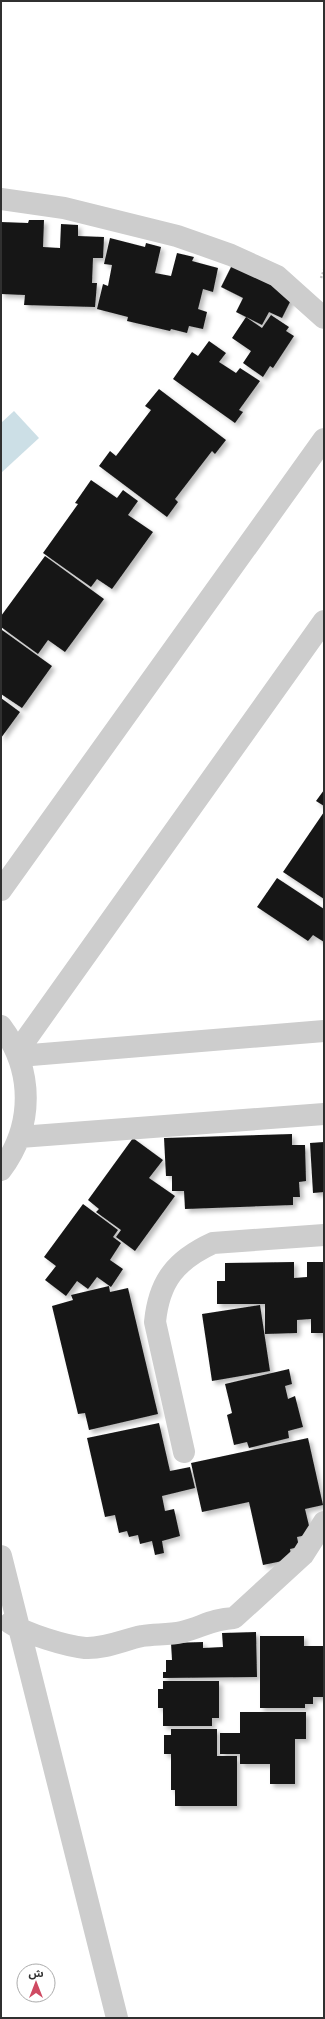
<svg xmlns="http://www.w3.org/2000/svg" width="325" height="2019" font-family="Mulish,'Noto Sans Arabic',sans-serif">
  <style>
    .water { fill: #ccdfe6 }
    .building { fill: #171717; filter: url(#shadow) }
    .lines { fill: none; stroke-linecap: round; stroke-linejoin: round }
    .path { stroke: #c7c7c7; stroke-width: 2.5; stroke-dasharray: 2 2; stroke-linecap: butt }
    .minor { stroke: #cdcdcd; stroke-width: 22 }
  </style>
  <defs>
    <filter id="shadow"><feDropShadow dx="3.5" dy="3.5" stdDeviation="2" flood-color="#0004"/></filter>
  </defs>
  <rect width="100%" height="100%" fill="#fff"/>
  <path class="water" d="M14,411L39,438L1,473V423Z"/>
  <path class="building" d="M29,220H44L43,247L60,248L61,224L78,225V236L104,237L103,258H93L92,283H97L95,307L24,305L25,295L1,294V222L28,223Z
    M110,238L145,247L146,243L161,247L155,273L171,276L177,253L194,257L192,261L218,268L213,292L203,289L198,309L207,312L203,329L189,326L187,333L171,329L170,331L127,321L128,317L97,309L103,284L108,286L112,265L104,264Z
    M232,265L293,296L282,318L269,312L262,325L236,312L243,298L221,287Z
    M271,315L289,327L286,331L294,336L273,368L270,366L263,377L243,363L251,351L232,338L246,317L262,328Z
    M209,341L226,353L219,362L236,373L240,368L260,381L239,410L243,412L235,423L173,379L192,352L198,356Z
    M159,389L226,440L215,454L212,451L175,499L178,502L167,517L99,466L110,451L116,456L151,410L145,406Z
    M91,480L117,498L123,490L138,501L128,515L153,532L112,589L97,579L91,587L43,553L78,504L75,503Z
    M45,556L104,599L65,652L48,640L38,654L1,627V616Z
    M2,630L52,666L22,708L1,694Z
    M1,698L20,712L1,738Z
    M324,790V806L316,801Z
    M324,812V899L283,872Z
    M277,878L324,909V942L313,935L308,941L257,907Z
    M292,1134V1145H305L306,1181L299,1182L300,1197H293V1205L185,1209L184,1191H172V1176H166L164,1138Z
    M133,1138L163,1160L149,1178L175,1196L135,1251L116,1237L121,1230L96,1212L99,1209L88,1200Z
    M324,1142V1192L313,1193L310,1143Z
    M83,1204L118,1230L113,1237L121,1243L110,1260L123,1269L111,1287L97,1277L88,1289L77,1281L66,1296L45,1280L56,1266L44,1257Z
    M294,1262V1278L307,1277V1262H324V1333H311V1319L297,1320V1333L265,1334V1304H217V1281H225V1263Z
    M109,1286L110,1292L128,1288L158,1414L89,1430L85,1413L78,1414L52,1306L73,1300L71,1295Z
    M260,1305L270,1371L212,1381L202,1314Z
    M289,1369L292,1384L285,1386L288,1399L295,1396L303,1427L288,1431L289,1438L249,1448L247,1442L234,1445L227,1415L232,1413L225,1384Z
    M159,1423L170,1471L190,1467L195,1488L162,1496L165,1511L174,1509L180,1536L162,1541L164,1553L155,1555L152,1541L140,1544L138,1535L129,1537L127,1531L119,1533L115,1515L105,1517L87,1438Z
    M308,1438L323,1505L305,1509L311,1534L297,1537L299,1547L290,1549L292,1559L263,1565L249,1502L202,1512L191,1463Z
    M256,1632L257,1677L163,1678V1672H166V1660H172L171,1643L203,1642V1648L223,1647L222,1633Z
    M260,1636H304V1646H324V1697H313V1704H305V1708H260Z
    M163,1681H219V1718H212V1726H163V1708H158V1689H163Z
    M240,1712H306V1739H295V1784H270V1764H240V1754H220V1733H240Z
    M171,1729H217V1756H237V1806H175V1790H171V1754H164V1735H171Z"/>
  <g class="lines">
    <path class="path" d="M321,278L324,270"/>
    <path class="minor" d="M1,199L64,208L177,236L231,255L277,276L324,318
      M1,890L324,439
      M1,1026C34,1070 34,1126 1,1170
      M17,1052L324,621
      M19,1056L324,1031
      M20,1137L324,1114
      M184,1452L155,1322C159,1281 176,1260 213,1243L324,1235
      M1,1556L117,2018
      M10,1623C26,1634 66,1646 85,1648C105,1649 123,1640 142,1636C155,1634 169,1635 182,1632C202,1627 212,1619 234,1618L303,1555L324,1522"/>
  </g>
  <rect width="325" height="2019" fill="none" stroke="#303030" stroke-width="4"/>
  <g transform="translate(36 1983)"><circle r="19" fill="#ffffff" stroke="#acacac"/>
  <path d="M0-3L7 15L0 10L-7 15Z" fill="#cf4a62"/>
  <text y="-6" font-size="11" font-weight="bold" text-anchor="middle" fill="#303030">ش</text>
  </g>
</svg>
